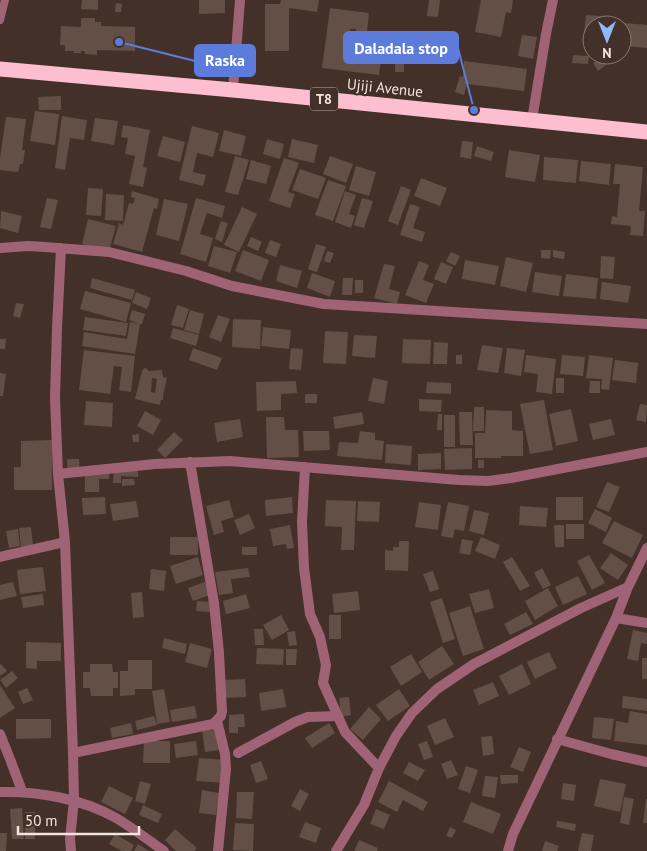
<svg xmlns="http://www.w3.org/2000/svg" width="647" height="851" font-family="'PT Sans',sans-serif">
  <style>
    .building { fill: #634f46; fill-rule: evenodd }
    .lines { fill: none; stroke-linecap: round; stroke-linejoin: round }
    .lane { stroke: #a06275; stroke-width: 8 }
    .street { stroke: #a06275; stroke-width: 10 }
    .highway { stroke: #fdbfd0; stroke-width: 15 }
    .labels { text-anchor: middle; stroke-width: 4.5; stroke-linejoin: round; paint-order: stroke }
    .shield { fill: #433028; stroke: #beafa9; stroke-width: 1 }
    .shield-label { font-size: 14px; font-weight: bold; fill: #f2e5e0 }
    .street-label { font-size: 15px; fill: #f2e5e0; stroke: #433028 }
    .leader { fill: none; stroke: #5d7bda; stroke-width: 2 }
    .callout-dot { fill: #5d7bda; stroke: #433028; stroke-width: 2 }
    .callout { fill: #5d7bda; stroke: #5d7bda; stroke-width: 2 }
    .callout-label { font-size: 16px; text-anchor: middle; font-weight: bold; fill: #fff }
  </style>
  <rect width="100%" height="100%" fill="#433028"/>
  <path class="building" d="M82,0H98V10L81,9Z
    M199,0H225V13L199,14Z
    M281,0H319L317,12L289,8V51H265V4H280Z
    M429,0H440L438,17L427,16Z
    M481,0H513L511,13L506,12L501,37L475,32Z
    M116,3L122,4L121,12H115Z
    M330,8L369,13L367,32L375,33L374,39L378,40L377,48L355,46L356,29H350L348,42H345V47L382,52L379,75L322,68Z
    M586,15L602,16L601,25H592V44L583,43Z
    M81,18H95V22H101V26L135,27V51L97,50V55L85,54V51H81V53H74V51H65V45H60L61,26L81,27Z
    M613,22L647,25V48L622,46V25H612Z
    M522,35L537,37L533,59L518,56Z
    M573,55L589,56L588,64L572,63Z
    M395,56H404V72H395Z
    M601,58L606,65L598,71L593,63Z
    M464,61L527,69L524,91L467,84L464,95L455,92L460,76L463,77Z
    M61,96V110H39L38,97Z
    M35,111L59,114L55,145L30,141Z
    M62,116L87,120L84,140L70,138L65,170L55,168Z
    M6,117L26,119L22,150H25L23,164H20L18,172L0,170V158Z
    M95,118L118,121L114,145L91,141Z
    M123,125L150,130L143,167L147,168L143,187L129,184L135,156L125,154L128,138L121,137Z
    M192,126L219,133L213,157L197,153L193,172L206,175L203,186L179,180Z
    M224,130L246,136L241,156L219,151Z
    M163,136L185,142L180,162L157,156Z
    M267,139L284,144L280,159L263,154Z
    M292,139L318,145L314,163L288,157Z
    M462,141L473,142L471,159L460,157Z
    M477,146L494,152L491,161L474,156Z
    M509,150L540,155L535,182L505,177Z
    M235,156L249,160L238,195L225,192Z
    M330,156L353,164L346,183L323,174Z
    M544,157L578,160L576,183L543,180Z
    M284,158L299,163L288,192L295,194L290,208L269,201Z
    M251,160L271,166L266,184L246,179Z
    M581,161L611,164L609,185L579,181Z
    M615,164L643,167L639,211H645L643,236L630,235L631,226L611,224L612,216L617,217L620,184H613Z
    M356,166L376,172L369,196L349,190Z
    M300,169L326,178L318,199L292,190Z
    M421,178L447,188L440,206L414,196Z
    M328,180L346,186L333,221L315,215Z
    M401,186L411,190L398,225L388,221Z
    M88,188L103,189L101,216L86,215Z
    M132,191L159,199L157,209L154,208L142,252L113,244L119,223L123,225L129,203L133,204L135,198L131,197Z
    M345,191L356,195L349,214L355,216L351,228L335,222Z
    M106,194L124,195L123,221L105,220Z
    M47,198L58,200L51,229L40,227Z
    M196,198L225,206L222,218L207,213L200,234L213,238L206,262L180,254Z
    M362,198L373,201L364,228L354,225Z
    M164,199L188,204L179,241L156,235Z
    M410,204L420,207L413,228L425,232L422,242L400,235Z
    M242,207L257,214L239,252L224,245Z
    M1,211L22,216L18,233L0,228Z
    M88,219L116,226L109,251L82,244Z
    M221,221L228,223L222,242L215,239Z
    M251,237L262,242L258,251L247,246Z
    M270,240L281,244L276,257L265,253Z
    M316,244L326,247L317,272L308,269Z
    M214,246L237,252L230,273L208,266Z
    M243,250L269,260L261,281L235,271Z
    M541,250H551L550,259L541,258Z
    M553,250L565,252L564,259L553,257Z
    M327,251L334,253L330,263L324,261Z
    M451,252L460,256L455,266L446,261Z
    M601,256L615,257L613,279L600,278Z
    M506,257L533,263L526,292L500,286Z
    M465,260L499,266L495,285L462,279Z
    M419,261L429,265L423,280L434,284L426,303L405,295Z
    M441,262L453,267L446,284L434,279Z
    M384,264L395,266L389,289L400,292L397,304L374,298Z
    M280,265L302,271L297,288L276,281Z
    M535,272L562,276L559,296L532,292Z
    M312,273L335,281L330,297L307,288Z
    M566,274L598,278L596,299L563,296Z
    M92,278L135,290L132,300L90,288Z
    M343,278H353L352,295H342Z
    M355,280H363V293H355Z
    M602,282L631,286L628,303L600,299Z
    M85,291L131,303L126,322L80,309Z
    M136,292L151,298L147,309L132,303Z
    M16,303L24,304L20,318L13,316Z
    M177,305L189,309L183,328L171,325Z
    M132,310L145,314L142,324H140L135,354L82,346L84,332L127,339L130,322L139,324L129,320Z
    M190,310L204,314L199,334L184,330Z
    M218,315L230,319L221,342L209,337Z
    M85,317L128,323L126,336L83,330Z
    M233,319L261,320L260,349L232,347Z
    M263,327L291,330L289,349L261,346Z
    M173,328L199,335L196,346L170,338Z
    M325,331L348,332L346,364L323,363Z
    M354,335L377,336L375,358L352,356Z
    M0,339H6L5,349H0Z
    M403,339L431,340L430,364L402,363Z
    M434,342L448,343L447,364H433Z
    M482,345L503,348L498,373L477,370Z
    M193,348L222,358L217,370L189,360Z
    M291,348L303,349L301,370L289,369Z
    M507,348L525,350L521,376L504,373Z
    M84,350L135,356L131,392L119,390L122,367L114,366L110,394L79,390Z
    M456,355H462V364H456Z
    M526,355L556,359L552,394L536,392L538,374L524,372Z
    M562,355L585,357L583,376L560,374Z
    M589,355L613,358L609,390L601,389L602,379L586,378Z
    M615,360L638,363L636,383L612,380Z
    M144,368L148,369V371L162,370L163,377L167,378L163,395V400H161L160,405L135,399L142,371ZM152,378L157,379L155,393L151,392Z
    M0,373L6,374L3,396H0Z
    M373,378L388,381L384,404L368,401Z
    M556,378H564V393H556Z
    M296,381L297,393L281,394V410L257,411L256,382Z
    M590,381H600V393H589Z
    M427,382L451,383V394L426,393Z
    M305,394H317V403H305Z
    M419,399L442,400L441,412L419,411Z
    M544,400L553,450L530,454L520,404Z
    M86,401L113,403L112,427L84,425Z
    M640,404L647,405L646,422L636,420Z
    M474,407H484V431H473Z
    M571,409L578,441L556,446L549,414Z
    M486,410L512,411V430L523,431V456H501V458H475V433H485Z
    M145,411L161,420L153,435L137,426Z
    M362,412L364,424L335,429L333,417Z
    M459,412H472L473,445H460Z
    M438,414H442V430H437Z
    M444,415H455V447H444Z
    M266,417H284L285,430H298L299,457L267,458Z
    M240,419L243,437L217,442L214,423Z
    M611,419L615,435L593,440L589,424Z
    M303,431H329L330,450L304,451Z
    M360,431L375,433V440L384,441L382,460L337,456L339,442L358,443Z
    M174,432L183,440L165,458L157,450Z
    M139,434V442H133L132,435Z
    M52,440V490H14V467H21V441Z
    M386,444L412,446L411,465L385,463Z
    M472,448V469L445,470L444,449Z
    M441,453V469L418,470V454Z
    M67,459H79L80,475L68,476Z
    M478,460H484V468H478Z
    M85,466H110L109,479H99V492H85Z
    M114,466L138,467V477L121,476V483H113Z
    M122,479H134L135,485L122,486Z
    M607,482L620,487L609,512L596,507Z
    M105,497L106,514L83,515L82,498Z
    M292,497L293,513L266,516L265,500Z
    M556,497H583V520H556Z
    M229,500L234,517L221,521L224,532L214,535L206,506Z
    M326,500L356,501L354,550H341L342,527L325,526Z
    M136,501L139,517L113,521L110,504Z
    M358,501L380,502L379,522L357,521Z
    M419,502L441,505L438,530L415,527Z
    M448,502L469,506L464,531L455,529L453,538L441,536Z
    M520,506L548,508L546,527L519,525Z
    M595,509L612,518L606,532L588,523Z
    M474,510L489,513L484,535L469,531Z
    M249,514L255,528L240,535L234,520Z
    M614,521L643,535L632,558L602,543Z
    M566,524H584V539H566Z
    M290,525L294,548L287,549L286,544L273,546L270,529Z
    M554,525H564V547H555Z
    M31,527L33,545L21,547L19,528Z
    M18,529L20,546L9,548L6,531Z
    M170,537H198V555H170Z
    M481,537L500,545L495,559L475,551Z
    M462,539L473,541L470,555L459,553Z
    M399,541H409L408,571L385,570V550L393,551V547H399Z
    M242,547H257V555H242Z
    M611,553L628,565L618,580L600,568Z
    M589,555L605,583L592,590L577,561Z
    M198,557L203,575L176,584L170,566Z
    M512,557L530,586L520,591L503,562Z
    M43,567L46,591L20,594L17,570Z
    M248,568L250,577L231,579L233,593L219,595L215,572Z
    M542,568L551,585L543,589L534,573Z
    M151,569L166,571L164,591L149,589Z
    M433,571L439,589L430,592L423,574Z
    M578,576L587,594L563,605L555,587Z
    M13,582L17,596L0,600V585Z
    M205,582L210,595L193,601L188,588Z
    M548,588L558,606L535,620L525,601Z
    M489,589L494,608L475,613L469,594Z
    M358,591L360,610L334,613L332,594Z
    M142,592L144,617L133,618L131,593Z
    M43,594L44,605L23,608L21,597Z
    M246,594L250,608L226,614L223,601Z
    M442,598L455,639L443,643L430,602Z
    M197,601L212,602L211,612L196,611Z
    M470,606L484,649L463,656L449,613Z
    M526,612L533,624L510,635L504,624Z
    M281,615L289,630L272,640L263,625Z
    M329,615H341V639H329Z
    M254,629H263L264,645H255Z
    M633,630L647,633V644L641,643L638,661L627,659Z
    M295,631L297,645L289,646L287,632Z
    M164,638L187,644L185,654L162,648Z
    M26,642L61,643V661H37V669L26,668Z
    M190,643L212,649L207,668L185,662Z
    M442,646L454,664L429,680L418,662Z
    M257,648L284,649L283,665L256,664Z
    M286,649H297L296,665H286Z
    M549,652L557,668L535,679L527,662Z
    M411,654L422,672L401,686L390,667Z
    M642,658H647V679H642Z
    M128,660H152V689H135V695L120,696V671H128Z
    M1,664L7,671L0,676V665Z
    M90,664H112L113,672H118V688H113V696H91L90,688H83V672H90Z
    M522,664L531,684L509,695L499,676Z
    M12,671L18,678L6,688L0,680Z
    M245,679L246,697L224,698L223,680Z
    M493,682L499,696L479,705L473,690Z
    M0,685L15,708L0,718Z
    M27,688L33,700L23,704L18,692Z
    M164,689L170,722L157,724L152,691Z
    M283,689L286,707L261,711L259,693Z
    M399,689L410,706L388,721L376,705Z
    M623,696L647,699V711L622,708Z
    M349,697L351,715L341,717L339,698Z
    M195,706L197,718L172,722L170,710Z
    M369,707L381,719L363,740L350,729Z
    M630,711L647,714V745L614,741L616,721L628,723Z
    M244,714L245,727H238V733H229V715Z
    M154,716L157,725L137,730L135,721Z
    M594,717L614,719L611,740L592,738Z
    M445,718L454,737L435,745L427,726Z
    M16,719H51V738L16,739Z
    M131,723L133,734L112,738L110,728Z
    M329,723L335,733L312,748L305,738Z
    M224,728L227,749L205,752L202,731Z
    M492,736L494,754L483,756L481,737Z
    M144,741H170V763H143Z
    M196,741L198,755L176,758L174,744Z
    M427,741L433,757L424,760L418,744Z
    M519,747L531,752L523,772L510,767Z
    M199,758L228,760L226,783L196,781Z
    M451,760L458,775L447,779L441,764Z
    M261,761L268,779L256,783L250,765Z
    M409,762L425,770L418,781L403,773Z
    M466,766L478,770L470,793L458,789Z
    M500,775H518V783L501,784Z
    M485,776L498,777L495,798L482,796Z
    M600,779L626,784L620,812L594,806Z
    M140,781L151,784L145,804L135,801Z
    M389,781L428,802L423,811L403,800L397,812L378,802Z
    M563,783L576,785L574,801L561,799Z
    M109,786L133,798L125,814L101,802Z
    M300,789L309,794L300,811L291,806Z
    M202,790L219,793L216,815L199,813Z
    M237,792H254L252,819L236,818Z
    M624,797L634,799L629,825L620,823Z
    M646,799H647V823H643Z
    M471,802L501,814L493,834L463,822Z
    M143,805L162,814L158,823L139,815Z
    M22,808L24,839H12L10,809Z
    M376,809L390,815L384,829L370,824Z
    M25,812H35V839H25Z
    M557,821L576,824L575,831L556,827Z
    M305,822L321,828L316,843L299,837Z
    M235,823L254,824L253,851L233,850Z
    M450,827L456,830L452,838L446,836Z
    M175,829L197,848L194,851H176L165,840Z
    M0,833H7L6,851H0Z
    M582,833L594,835L591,851H578Z
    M115,834L134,845L131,851H122L109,844Z
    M359,840L378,848L377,851H354Z
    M545,841L559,846L557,851H542Z
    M138,844L149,851H134Z"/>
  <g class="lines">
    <path class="lane" d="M0,20L5,0"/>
    <path class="street" d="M233,90L240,0
      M532,120L546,34L553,0
      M0,248L28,246L45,247L109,252L186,271L232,286L324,304L647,324
      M61,248L57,328L55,398L58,474L65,542L73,753L74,800L70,839L71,851
      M305,467L302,522L304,568L310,614L320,637L326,665L323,683L345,732L379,768
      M58,474L155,464L230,461L459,480L488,481L511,478L647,452
      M0,557L65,542
      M616,618L647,623
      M217,721L225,754L226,769L218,851
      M0,734L10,759L22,791
      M557,739L611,754L647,762
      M73,753L213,724L221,716L222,711L219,653L214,603L190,462
      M238,753L295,722L308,717L337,716
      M0,792C38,791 83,799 116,818C133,828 148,840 164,851
      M336,851L364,805L379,768L396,736L412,713L437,689L474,664L581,608L628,587
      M508,851L513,834L616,618L628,587L647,548"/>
    <path class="highway" d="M0,69L233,90L647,132"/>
  </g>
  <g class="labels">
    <rect class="shield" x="310" y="87.5" width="28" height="23" rx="4"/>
    <g class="shield-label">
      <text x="324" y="104">T8</text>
    </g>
    <g class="street-label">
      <text transform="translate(385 88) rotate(6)" y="5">Ujiji Avenue</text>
    </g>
  </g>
  <path class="leader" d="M474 110L458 48M119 42L195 61"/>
  <g class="callout-dot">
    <circle cx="474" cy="110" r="5"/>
    <circle cx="119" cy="42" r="5"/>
  </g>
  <g class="callout">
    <rect x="344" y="32" width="114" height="31" rx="5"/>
    <rect x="195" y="45" width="60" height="31" rx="5"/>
  </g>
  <g class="callout-label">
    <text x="401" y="54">Daladala stop</text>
    <text x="225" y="66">Raska</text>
  </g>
  <g transform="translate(607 40) rotate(180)"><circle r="24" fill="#433028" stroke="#897872"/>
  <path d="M0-4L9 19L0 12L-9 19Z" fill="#8eb9fc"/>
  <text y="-8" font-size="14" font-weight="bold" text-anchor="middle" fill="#f2e5e0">N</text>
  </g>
  <path d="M18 826v8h121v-8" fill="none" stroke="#f2e5e0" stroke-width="2.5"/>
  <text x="25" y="826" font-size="15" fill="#f2e5e0" stroke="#433028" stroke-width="4" paint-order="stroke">50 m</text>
</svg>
